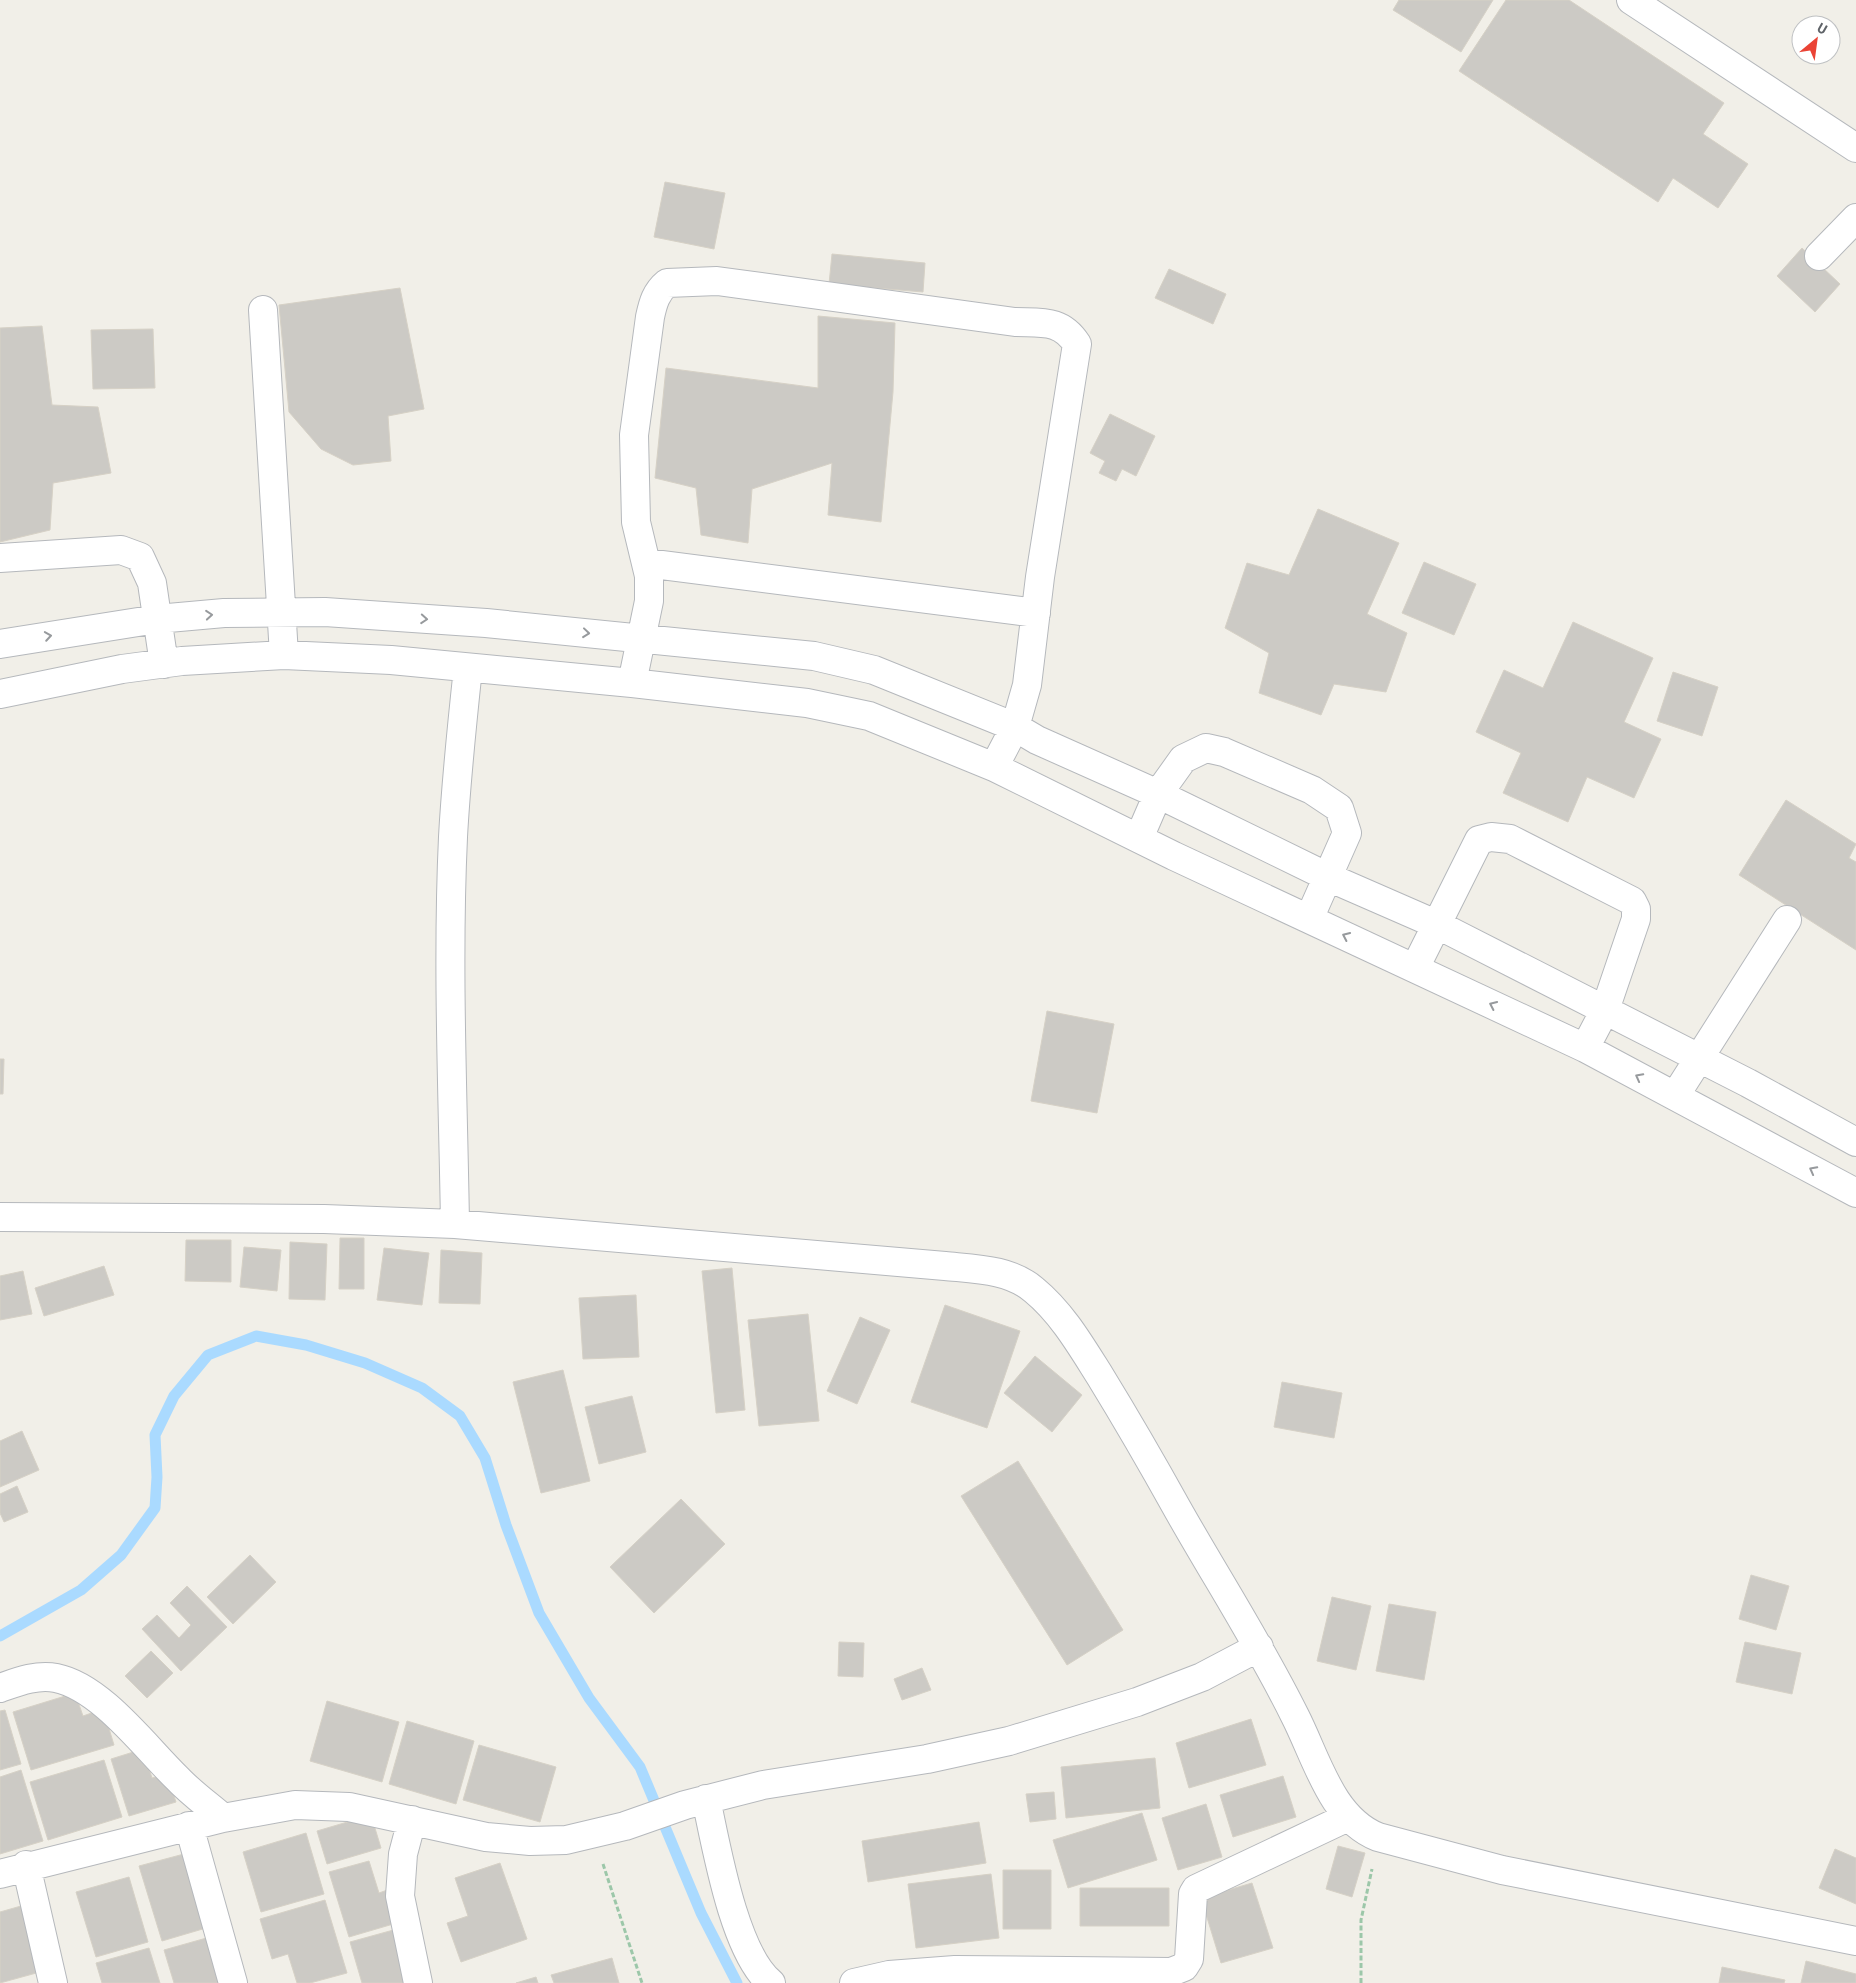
<svg xmlns="http://www.w3.org/2000/svg" width="1856" height="1983" font-family="Barlow,sans-serif">
  <style>
    .lines { fill: none; stroke-linecap: round; stroke-linejoin: round }
    .stream { stroke: #aadaff; stroke-width: 11 }
    .building { fill: #cccac5; stroke: #d6d1c6 }
    .minor-casing { stroke: #b5b8bc; stroke-width: 30 }
    .path { stroke: #9cc7a9; stroke-width: 3; stroke-dasharray: 5 2.5; stroke-linecap: butt }
    .minor { stroke: #fff; stroke-width: 28 }
    .oneway { stroke: #979a9d }
  </style>
  <rect width="100%" height="100%" fill="#f1efe8"/>
  <g class="lines">
    <path class="stream" d="M0,1636L81,1590L121,1555L155,1508L157,1477L155,1435L174,1396L208,1355L256,1336L306,1345L365,1363L422,1388L460,1416L485,1458L506,1525L539,1613L589,1698L640,1767L701,1913L737,1983"/>
  </g>
  <path class="building" d="M1399,0H1493L1461,52L1393,10Z
    M1506,0H1569L1724,103L1703,134L1748,164L1718,208L1673,178L1658,202L1459,71Z
    M665,182L725,193L714,249L654,237Z
    M1802,248L1840,284L1815,312L1777,276Z
    M832,254L925,263L923,292L829,284Z
    M1169,269L1226,294L1213,324L1155,298Z
    M400,288L424,409L388,416L391,461L353,465L321,449L289,412L279,305Z
    M818,316L895,323L893,392L881,522L828,515L832,463L752,489L748,543L701,535L696,488L655,478L666,368L818,388Z
    M42,326L52,405L98,407L111,473L53,483L50,530L0,542V328Z
    M153,329L155,388L93,389L91,330Z
    M1110,414L1155,436L1136,476L1122,469L1116,481L1099,473L1105,461L1090,453Z
    M1318,509L1399,543L1367,614L1407,633L1386,692L1334,684L1321,715L1259,693L1269,653L1225,628L1247,563L1289,575Z
    M1424,562L1476,584L1454,635L1402,613Z
    M1573,622L1653,658L1624,722L1661,739L1634,798L1587,777L1568,822L1503,793L1521,753L1476,732L1504,670L1543,688Z
    M1673,672L1718,687L1702,736L1657,721Z
    M1786,800L1856,844L1849,858L1856,862V950L1739,875Z
    M1047,1011L1114,1024L1097,1113L1031,1101Z
    M0,1059H4L3,1094H0Z
    M340,1238H364V1289H339Z
    M186,1240H231V1282L185,1281Z
    M290,1242L327,1244L325,1300L289,1299Z
    M244,1247L281,1250L277,1291L240,1287Z
    M384,1248L429,1253L422,1305L377,1300Z
    M441,1250L482,1253L480,1304L439,1303Z
    M104,1266L114,1295L44,1316L35,1288Z
    M732,1268L745,1410L716,1413L702,1271Z
    M23,1271L32,1314L0,1320V1276Z
    M636,1295L639,1357L583,1359L579,1298Z
    M945,1305L1020,1331L987,1428L911,1402Z
    M808,1314L819,1421L759,1426L748,1320Z
    M860,1317L890,1330L857,1404L827,1391Z
    M1035,1356L1082,1395L1052,1432L1004,1393Z
    M563,1370L590,1481L541,1493L513,1382Z
    M1282,1382L1342,1393L1334,1438L1274,1427Z
    M632,1396L646,1452L599,1464L585,1407Z
    M22,1431L39,1470L0,1487V1441Z
    M1018,1461L1123,1630L1067,1665L961,1496Z
    M17,1486L28,1512L4,1522L0,1513V1494Z
    M681,1499L725,1544L654,1613L610,1567Z
    M250,1555L276,1582L233,1624L207,1597Z
    M1751,1575L1789,1586L1776,1630L1739,1619Z
    M187,1586L227,1627L181,1671L142,1629L157,1615L179,1638L191,1625L170,1603Z
    M1332,1597L1371,1606L1356,1670L1317,1661Z
    M1389,1604L1436,1612L1424,1680L1376,1671Z
    M839,1642L864,1643L863,1677L838,1676Z
    M1745,1642L1801,1653L1792,1694L1736,1682Z
    M151,1651L173,1673L147,1698L125,1676Z
    M922,1668L931,1690L902,1700L894,1679Z
    M75,1693L83,1716L103,1709L114,1745L31,1770L13,1712Z
    M327,1701L399,1722L382,1782L310,1761Z
    M5,1710L21,1764L0,1770V1711Z
    M1251,1719L1266,1765L1189,1788L1176,1743Z
    M407,1721L474,1741L456,1804L389,1784Z
    M479,1745L556,1767L540,1822L463,1800Z
    M143,1749L152,1778L167,1774L176,1802L129,1816L111,1759Z
    M1155,1758L1160,1808L1066,1818L1061,1767Z
    M104,1760L122,1817L48,1840L30,1782Z
    M21,1770L43,1841L0,1854V1777Z
    M1283,1776L1296,1817L1233,1837L1220,1795Z
    M1054,1792L1056,1819L1030,1822L1026,1794Z
    M1206,1804L1222,1857L1178,1870L1162,1818Z
    M1142,1813L1157,1860L1068,1888L1053,1840Z
    M371,1815L381,1848L327,1864L317,1831Z
    M979,1822L986,1863L868,1882L862,1841Z
    M306,1833L324,1894L261,1912L243,1852Z
    M1338,1846L1365,1853L1352,1897L1326,1889Z
    M1835,1849L1856,1858V1904L1819,1888Z
    M184,1854L206,1928L162,1941L139,1866Z
    M369,1861L379,1893L390,1889L400,1922L349,1937L329,1872Z
    M500,1863L527,1939L461,1962L447,1923L468,1916L455,1878Z
    M1003,1870H1051V1929H1003Z
    M991,1874L999,1938L916,1948L908,1884Z
    M129,1877L148,1942L96,1957L76,1892Z
    M1252,1883L1273,1948L1221,1963L1201,1898Z
    M1080,1888H1169V1926H1080Z
    M325,1900L347,1973L310,1983H297L288,1954L272,1959L260,1919Z
    M21,1906L40,1972L0,1983V1912Z
    M397,1929L412,1983H362L350,1942Z
    M210,1937L224,1983H174L164,1950Z
    M149,1948L160,1983H102L96,1963Z
    M612,1958L619,1983H554L551,1975Z
    M1806,1961L1856,1974V1983H1801Z
    M1722,1967L1785,1980L1784,1983H1719Z
    M536,1977L538,1983H516Z"/>
  <g class="lines">
    <defs>
      <path id="minor" d="M1631,0L1856,148
        M1819,256L1856,218
        M263,310L284,655
        M0,558L121,550L140,557L152,583L164,664
        M646,563L1036,613
        M0,644L157,619L224,613L325,612L486,623L814,656L874,670L1015,727L1037,740L1158,794L1328,877L1438,925L1748,1083L1856,1142
        M632,683L649,601V576L636,522L634,435L650,317C653,303 656,292 667,283L717,281L1015,322C1042,323 1061,319 1077,344L1040,577L1027,685L1015,727L994,767
        M0,694L122,669L182,661L284,655L391,660L632,683L807,703L869,716L994,767L1174,856L1585,1048L1856,1193
        M1139,838L1158,794L1183,759L1206,748L1224,752L1312,790L1339,808L1347,833L1309,919
        M1415,968L1479,840L1491,837L1510,839L1632,901L1636,909V919L1605,1010L1585,1048
        M1675,1096L1787,920
        M0,1217L324,1219L455,1224L945,1266C975,1269 1010,1269 1034,1290C1062,1313 1081,1346 1100,1376C1127,1420 1153,1465 1178,1510C1217,1579 1260,1645 1295,1716C1317,1759 1331,1818 1378,1837L1502,1870L1856,1941
        M455,1224C453,1095 447,966 453,837C456,781 462,724 468,668
        M0,1688C17,1682 37,1674 56,1678C101,1687 145,1747 177,1778C191,1793 208,1805 223,1818L0,1874
        M706,1799C716,1845 734,1953 771,1983
        M223,1818L295,1805L349,1807L486,1837L530,1841L566,1840L625,1826L685,1805L763,1785L927,1759L1009,1741L1137,1702L1202,1677L1259,1647
        M412,1820L403,1854L400,1896L418,1983
        M189,1826L233,1983
        M26,1865L53,1983
        M854,1983L889,1975L955,1970L1171,1972L1184,1967L1189,1959L1193,1894L1196,1889L1348,1817"/>
    </defs>
    <use href="#minor" class="minor-casing"/>
    <path class="path" d="M603,1864L642,1983
      M1361,1983V1920L1372,1869"/>
    <use href="#minor" class="minor"/>
  </g>
  <defs><path id="oneway-chevron" d="M-2-3.5L2.5 0L-2 3.5" fill="none" stroke-width="1.6" stroke-linecap="round" stroke-linejoin="round" transform="scale(1.25)"/></defs>
  <g class="oneway">
    <use href="#oneway-chevron" transform="translate(209 615) rotate(-5)"/>
    <use href="#oneway-chevron" transform="translate(424 619) rotate(4)"/>
    <use href="#oneway-chevron" transform="translate(586 633) rotate(6)"/>
    <use href="#oneway-chevron" transform="translate(48 636) rotate(-9)"/>
    <use href="#oneway-chevron" transform="translate(1346 936) rotate(-155)"/>
    <use href="#oneway-chevron" transform="translate(1493 1005) rotate(-155)"/>
    <use href="#oneway-chevron" transform="translate(1639 1077) rotate(-152)"/>
    <use href="#oneway-chevron" transform="translate(1813 1170) rotate(-152)"/>
  </g>
  <g transform="translate(1816 40) rotate(29)"><circle r="24" fill="#ffffff" stroke="#bfc1c3"/>
  <path d="M0-4L9 19L0 12L-9 19Z" fill="#ea4335"/>
  <text y="-8" font-size="14" font-weight="bold" text-anchor="middle" fill="#5f6368">U</text>
  </g>
</svg>
